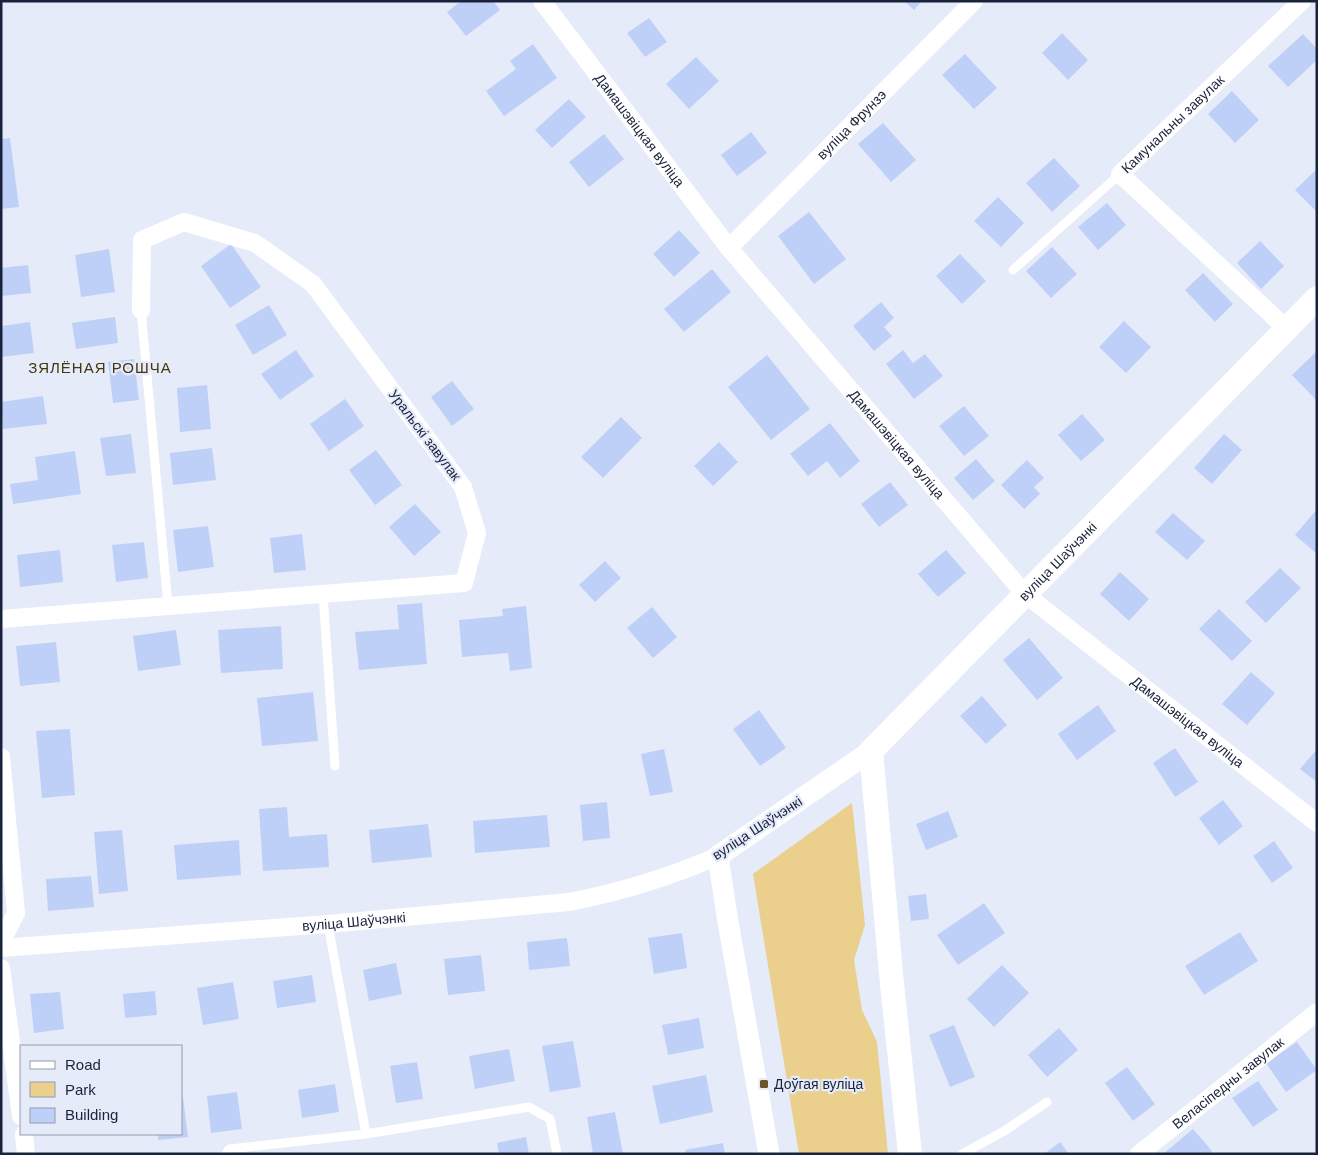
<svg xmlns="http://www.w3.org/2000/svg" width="1318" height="1155" font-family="Helvetica,sans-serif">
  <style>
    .green { fill: #eacf8d }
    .building { fill: #bfd0f8 }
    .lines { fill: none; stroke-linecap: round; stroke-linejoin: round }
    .service { stroke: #fff; stroke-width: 9 }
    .minor { stroke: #fff; stroke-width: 18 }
    .tertiary { stroke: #fff; stroke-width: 21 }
    .secondary { stroke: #fff; stroke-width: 24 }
    .poi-dot { fill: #695624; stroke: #e5ebf9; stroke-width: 2 }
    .labels { text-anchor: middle; stroke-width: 4.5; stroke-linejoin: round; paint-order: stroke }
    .street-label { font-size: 14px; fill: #1a233c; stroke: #e5ebf9 }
    .poi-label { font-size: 14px; fill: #1a233c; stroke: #e5ebf9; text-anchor: start }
    .neighbourhood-label { font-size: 15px; letter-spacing: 1px; fill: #45360d; stroke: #e5ebf9 }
  </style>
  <rect width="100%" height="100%" fill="#e5ebf9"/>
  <path class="green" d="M852,803L865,925L854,960L862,1010L877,1042L888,1154H799L753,874Z"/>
  <path class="building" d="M461,1H493L500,10L466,36L447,12Z
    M904,1H922L914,10Z
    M649,18L667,42L645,57L627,33Z
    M1062,33L1088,60L1068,80L1042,53Z
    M1303,34L1317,49V60L1288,87L1268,66Z
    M533,44L557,78L504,116L486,91L516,69L510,61Z
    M965,54L997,88L974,109L942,75Z
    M696,57L719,81L689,109L666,84Z
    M1232,91L1259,120L1235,143L1208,114Z
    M569,99L586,117L552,148L535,130Z
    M883,123L916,160L891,182L858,144Z
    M751,132L767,153L737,176L721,155Z
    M604,134L624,159L589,187L569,162Z
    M10,138L19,207L1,209V139Z
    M1054,158L1080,186L1052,212L1026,183Z
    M1317,169V212L1295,190Z
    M998,197L1024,223L1001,247L974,221Z
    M1107,203L1126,225L1098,250L1078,227Z
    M809,212L846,259L814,284L778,236Z
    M679,230L700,253L674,277L653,254Z
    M1260,241L1284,266L1261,289L1237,263Z
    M231,244L261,287L230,308L201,266Z
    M1052,247L1077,274L1051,298L1026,271Z
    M109,249L115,292L81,297L75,255Z
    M960,254L986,281L962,304L936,276Z
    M28,265L31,293L1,296V268Z
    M712,269L731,292L684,332L664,309Z
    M1203,273L1233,304L1215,322L1185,290Z
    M881,302L894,318L884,327L892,336L874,351L853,326Z
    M269,305L287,335L253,355L235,325Z
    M115,317L118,343L76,349L72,323Z
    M1124,321L1151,347L1126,373L1099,347Z
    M30,322L34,353L1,357V326Z
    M296,350L314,376L280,400L261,374Z
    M903,350L913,363L925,354L943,376L914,399L886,364Z
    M1317,351V401L1292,375Z
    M767,355L810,409L771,440L728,387Z
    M134,359L139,400L113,403L108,362Z
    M452,381L474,409L452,426L431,397Z
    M207,385L211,429L180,432L177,388Z
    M43,396L47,424L3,429L1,402Z
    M345,399L364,426L329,451L310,424Z
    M964,406L989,436L964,456L939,426Z
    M1082,414L1105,440L1081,461L1058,435Z
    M621,417L642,438L603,478L581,457Z
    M830,423L860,461L840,478L827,461L808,476L790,454Z
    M131,434L136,473L106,476L100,438Z
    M1224,434L1242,450L1212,484L1194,468Z
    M719,442L738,462L713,486L694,466Z
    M212,448L216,480L173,485L170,453Z
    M376,450L402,485L375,505L349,470Z
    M75,451L81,494L13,504L10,484L38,480L35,457Z
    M976,459L995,481L973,500L954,478Z
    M1027,460L1044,478L1034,487L1040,494L1024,509L1001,485Z
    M890,482L908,505L879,527L861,504Z
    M415,504L441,532L414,556L389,527Z
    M1317,509V554L1295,535Z
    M1173,513L1205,541L1187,560L1155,532Z
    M208,526L214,567L178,572L173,530Z
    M302,534L306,570L274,573L270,538Z
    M144,542L148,578L116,582L112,545Z
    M60,550L63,582L20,587L17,555Z
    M946,550L966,573L938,597L918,574Z
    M605,561L621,578L595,602L579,585Z
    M1280,568L1301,588L1266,623L1245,602Z
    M1120,572L1149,599L1129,621L1100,594Z
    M422,603L427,664L359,670L355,632L399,629L397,605Z
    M526,606L532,668L510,671L508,653L462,657L459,620L503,616L502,609Z
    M652,607L677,637L653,658L627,628Z
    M1219,609L1252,641L1232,661L1199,629Z
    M281,626L283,669L221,673L218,630Z
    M176,630L181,665L138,671L133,636Z
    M1029,638L1063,678L1037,700L1003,660Z
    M56,642L60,682L20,686L16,646Z
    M1251,672L1275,693L1247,725L1222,704Z
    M313,692L318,741L262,746L257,698Z
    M982,696L1007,725L986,744L960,716Z
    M1098,705L1116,731L1077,760L1058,734Z
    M759,710L786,748L760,766L733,729Z
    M70,729L75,795L42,798L36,731Z
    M1175,748L1198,782L1175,797L1153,763Z
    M664,749L673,792L650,796L641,754Z
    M1317,749V782L1300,769Z
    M1223,800L1243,826L1219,845L1199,818Z
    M607,802L610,838L583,841L580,805Z
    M287,807L289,837L327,834L329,867L263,871L259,809Z
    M948,811L958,837L926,850L916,824Z
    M547,815L550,847L475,853L473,821Z
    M428,824L432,857L372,863L369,830Z
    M122,830L128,891L99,894L94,832Z
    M239,840L241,875L177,880L174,845Z
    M1274,841L1293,868L1272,883L1253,856Z
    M91,876L94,907L48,911L46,879Z
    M926,894L929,919L911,921L908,896Z
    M984,903L1005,933L958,965L937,935Z
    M1240,932L1258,961L1204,995L1185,966Z
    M682,933L687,968L654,974L648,938Z
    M567,938L570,966L529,970L527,942Z
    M481,955L485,991L448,995L444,959Z
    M396,963L402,994L369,1001L363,970Z
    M1002,965L1029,993L994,1027L967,999Z
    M312,975L316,1002L277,1008L273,981Z
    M233,982L239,1019L203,1025L197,988Z
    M155,991L157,1015L125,1018L123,994Z
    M60,992L64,1029L34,1033L30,994Z
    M699,1018L704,1048L668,1055L662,1025Z
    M954,1025L975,1077L950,1087L929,1035Z
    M1059,1028L1078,1050L1047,1077L1028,1055Z
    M573,1041L581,1087L550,1092L542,1046Z
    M1297,1042L1317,1070L1286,1092L1266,1063Z
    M509,1049L515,1081L475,1089L469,1056Z
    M417,1062L423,1099L396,1103L390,1066Z
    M1127,1067L1155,1104L1133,1121L1105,1083Z
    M706,1075L713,1112L660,1124L652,1086Z
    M1258,1081L1278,1110L1253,1127L1232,1098Z
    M335,1084L339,1112L302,1118L298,1090Z
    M237,1092L242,1129L211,1133L207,1096Z
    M183,1097L188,1137L158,1140V1134H181V1098Z
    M615,1112L623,1154H593L587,1117Z
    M1193,1129L1212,1151L1210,1154H1163Z
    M526,1137L529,1154H499L497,1143Z
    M1060,1142L1069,1154H1044Z
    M723,1143L725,1154H686L685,1150Z"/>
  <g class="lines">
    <path class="service" d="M1013,270L1120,174
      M141,310L168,606
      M323,594L335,766
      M328,924L366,1134
      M226,1154L229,1149L366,1134L529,1107L550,1119L557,1154
      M962,1154L1006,1130L1047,1102"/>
    <g class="minor">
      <path id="s1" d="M542,1L729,248L1025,594L1317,823"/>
      <path id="s2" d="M729,248L974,1"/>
      <path id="s3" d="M1286,328L1120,174L1302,1"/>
      <path d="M1,619L464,583L477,533L463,487L313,284L255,243L184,222L142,240L141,310"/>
      <path d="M1,757L16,913L1,943"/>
      <path id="s4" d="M1,948L328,924L569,902C621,892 670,877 718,856"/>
      <path d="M1,968L21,1116"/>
      <path d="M24,1134L26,1154"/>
      <path id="s5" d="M1139,1154L1317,1012"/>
    </g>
    <path class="tertiary" d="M769,1154L727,916L718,856L871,751"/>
    <path class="secondary" id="s6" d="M910,1154L892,984L871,751L1317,298"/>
  </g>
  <rect class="poi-dot" x="759" y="1079" width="10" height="10" rx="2.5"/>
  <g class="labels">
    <g class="street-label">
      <text dy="5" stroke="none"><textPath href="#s2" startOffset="174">вуліца Фрунзэ</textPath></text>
      <text dy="5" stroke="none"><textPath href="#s3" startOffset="299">Камунальны завулак</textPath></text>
      <text dy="5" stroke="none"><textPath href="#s1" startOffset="162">Дамашэвіцкая вуліца</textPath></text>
      <text transform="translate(425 435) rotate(53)" y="5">Уральскі завулак</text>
      <text dy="5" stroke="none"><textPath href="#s1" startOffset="568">Дамашэвіцкая вуліца</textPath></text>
      <text dy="5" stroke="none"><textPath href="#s6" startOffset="671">вуліца Шаўчэнкі</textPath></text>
      <text dy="5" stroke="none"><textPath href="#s1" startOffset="972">Дамашэвіцкая вуліца</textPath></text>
      <text transform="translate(757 828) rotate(-33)" y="5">вуліца Шаўчэнкі</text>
      <text dy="5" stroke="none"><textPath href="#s4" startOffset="354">вуліца Шаўчэнкі</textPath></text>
      <text dy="5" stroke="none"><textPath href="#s5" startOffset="114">Веласіпедны завулак</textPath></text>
    </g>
    <g class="poi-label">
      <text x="774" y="1089">Доўгая вуліца</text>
    </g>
    <g class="neighbourhood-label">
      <text x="100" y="373">ЗЯЛЁНАЯ РОШЧА</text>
    </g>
  </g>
  <rect width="1318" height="1155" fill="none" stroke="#1a233c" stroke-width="5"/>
  <rect x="20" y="1045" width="162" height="90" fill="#e5ebf9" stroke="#949bad"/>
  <rect x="30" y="1061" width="25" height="8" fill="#ffffff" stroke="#949bad"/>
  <text x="65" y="1070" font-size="15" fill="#1a233c">Road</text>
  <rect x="30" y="1082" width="25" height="15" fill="#eacf8d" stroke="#949bad"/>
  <text x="65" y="1095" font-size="15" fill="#1a233c">Park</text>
  <rect x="30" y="1108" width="25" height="15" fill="#bfd0f8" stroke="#949bad"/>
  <text x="65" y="1120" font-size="15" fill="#1a233c">Building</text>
</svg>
